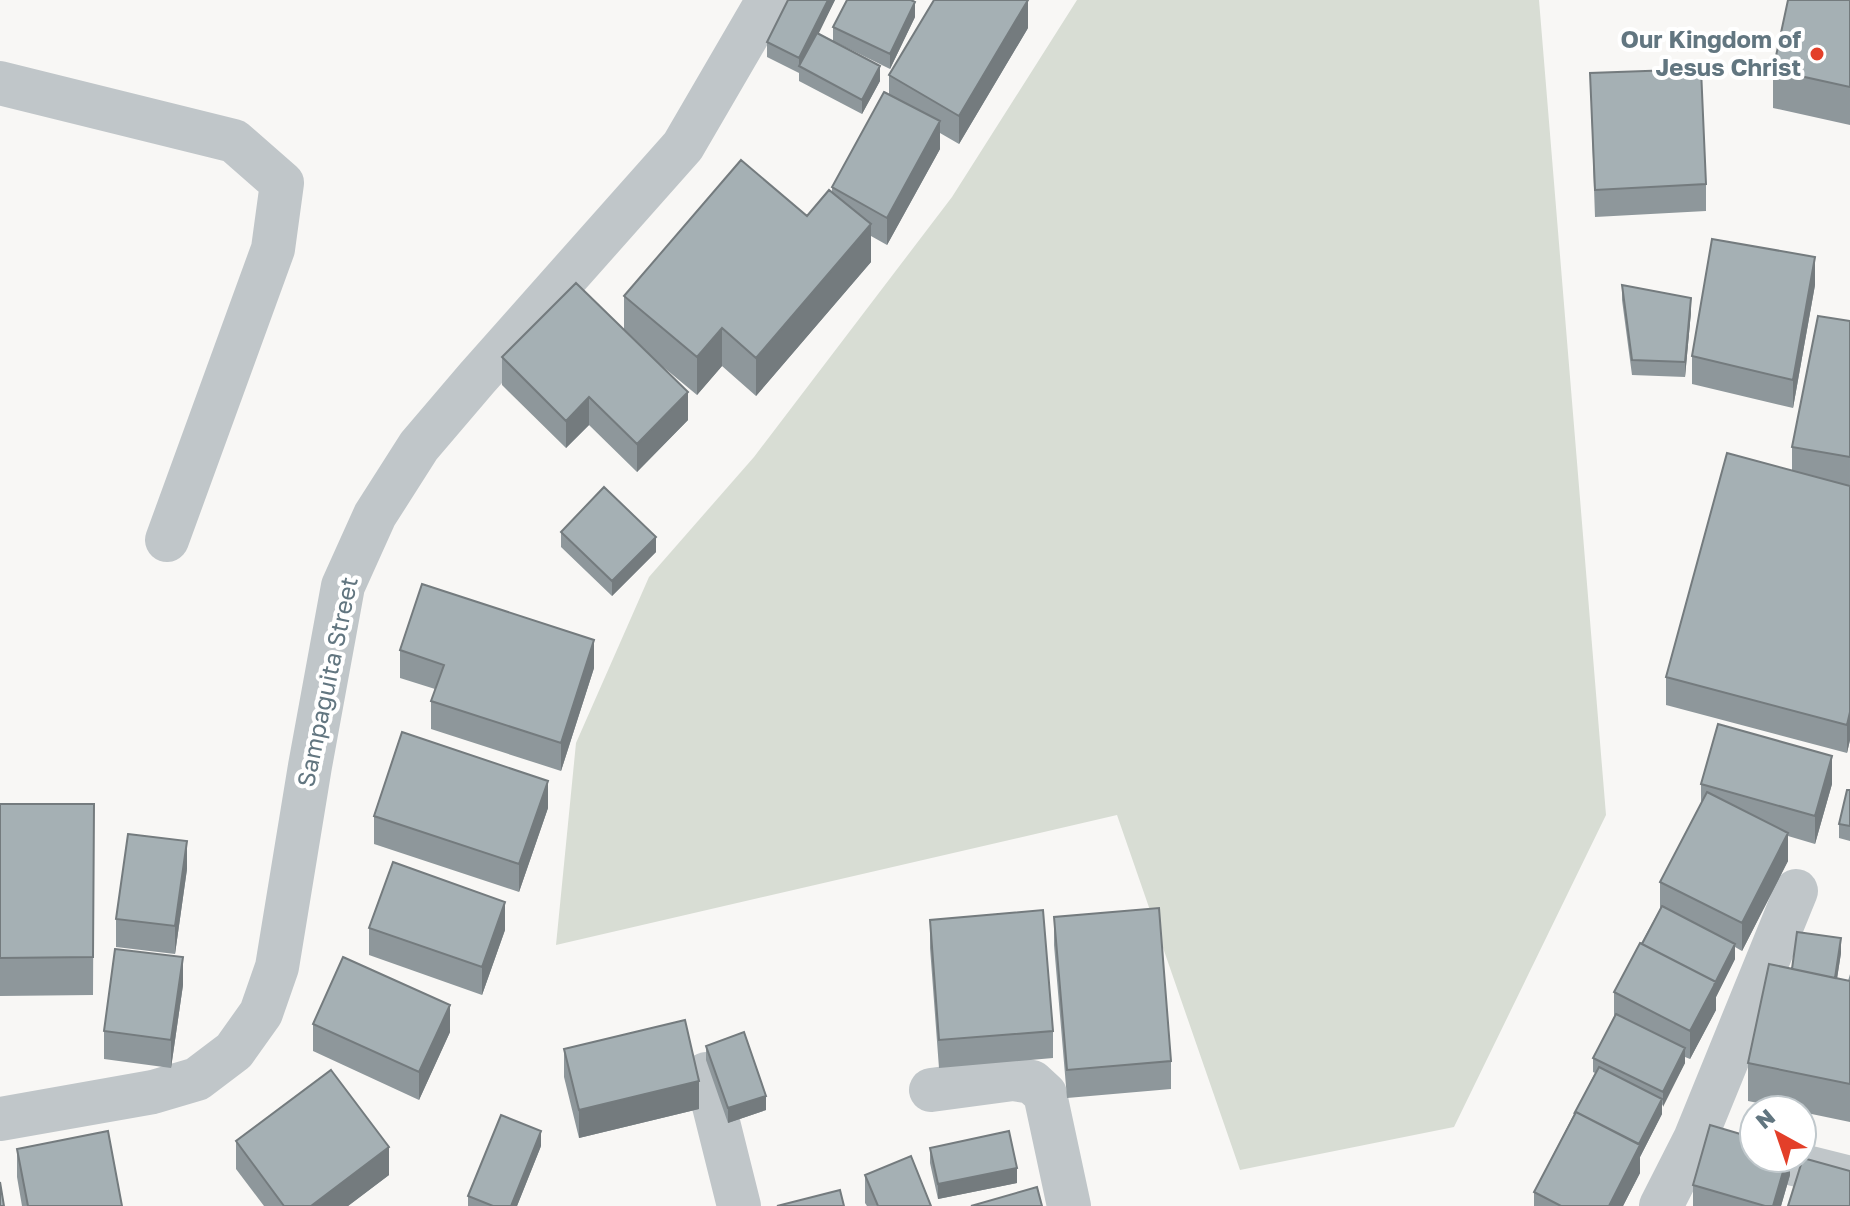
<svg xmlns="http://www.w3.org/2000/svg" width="1850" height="1206" font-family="'Golos Text',sans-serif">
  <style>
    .green { fill: #d8ddd4 }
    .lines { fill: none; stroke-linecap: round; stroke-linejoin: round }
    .minor { stroke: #c0c6c9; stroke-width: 44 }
    .wall { fill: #8e979b }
    .shaded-wall { fill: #747b7e }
    .building { fill: #a5b0b4; stroke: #747b7e; stroke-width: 2 }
    .poi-dot { fill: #e33f29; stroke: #fff; stroke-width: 3 }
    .labels { text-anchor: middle; stroke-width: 8; stroke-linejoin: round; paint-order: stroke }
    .poi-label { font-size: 24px; font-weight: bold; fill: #627680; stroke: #fff; text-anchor: end }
    .street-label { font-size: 24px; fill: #627680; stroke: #fff }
  </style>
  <rect width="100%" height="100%" fill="#f8f7f5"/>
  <path class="green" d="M1077,0H1539L1606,815L1454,1127L1240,1170L1117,815L556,945L576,743L649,577L754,457L952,197Z"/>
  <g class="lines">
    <path class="minor" d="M0,83L234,141L282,183L273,249L167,540
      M706,1074L739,1206
      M931,1090L1013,1079L1032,1082L1045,1094L1069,1206
      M0,1119L153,1092L197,1079L234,1051L261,1013L277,967L310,766L343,586L375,515L419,446L477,378L683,146L768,0
      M1770,1158L1850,1178
      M1661,1206L1695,1139L1796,891"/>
  </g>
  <path class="wall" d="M788,0H835L818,33L833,41V27L915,17L890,69L835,42L880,81L862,114L799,81V73L767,57V42Z
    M1850,0V125L1773,108V70Z
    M1028,28L959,144L940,133V149L887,245L871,236V262L756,396L722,366L697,395L656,361L688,420L637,472L589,425L566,448L502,385V357L624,329V296L807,216L832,192V187L889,94V75Z
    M1590,73L1706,184V211L1595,217Z
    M1622,285L1691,312L1685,377L1632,375L1622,300Z
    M1815,285L1793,408L1692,384V356Z
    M1850,321V740L1847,753L1666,705V677L1792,470V447Z
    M561,532L656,552L612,596L561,547Z
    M400,650L594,668L561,771L431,729V701L435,689L400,678Z
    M1701,784H1832L1815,844L1788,836V861L1742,951L1735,947V959L1716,997V1010L1690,1059L1685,1057V1063L1662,1106V1114L1640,1157V1173L1623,1206H1534V1192L1595,1073L1593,1072V1058L1614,1017V992L1660,909V882L1701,803Z
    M1850,790V841L1839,838V824Z
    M0,804H94L93,995L0,996Z
    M548,808L519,892L374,844V816Z
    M187,869L175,954L116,947V919Z
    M1054,917L1171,1061V1089L1067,1098L1054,945Z
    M930,920L1053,1031V1058L939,1068L930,948Z
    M369,928L505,930L482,995L369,955Z
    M1841,953L1837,978L1848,981L1850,974V1122L1802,1112V1110H1792L1748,1101V1063L1792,969Z
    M183,985L171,1068L104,1059V1031Z
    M313,1024L450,1032L419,1100L313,1051Z
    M706,1046L766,1110L728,1123L706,1060Z
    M564,1049L699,1109L579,1138L564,1077Z
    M236,1141L389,1175L348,1206H264L236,1169Z
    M541,1146L517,1206H468V1196Z
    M930,1148L1017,1183L938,1199L930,1163Z
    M17,1149L122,1206H22L17,1177Z
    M1790,1158V1175L1781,1206H1693V1185Z
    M865,1175L931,1206H867L865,1203Z"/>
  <path class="shaded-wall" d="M828,0H835L802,68L799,66V73V58Z
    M1028,0V28L959,144V116Z
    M915,2V17L890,69V54Z
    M880,66V81L862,114V100Z
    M940,121V149L887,245V218Z
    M871,224V262L756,396V358Z
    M1815,257V285L1793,408V380Z
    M1691,298V312L1685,377V362Z
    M722,328V366L697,395V357Z
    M688,392V420L637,472V444Z
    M589,397V425L566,448V421Z
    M656,537V552L612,596V581Z
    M594,640V668L561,771V743Z
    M1850,712V740L1847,753V725Z
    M1832,756V784L1815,844V816Z
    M548,781V808L519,892V864Z
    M1788,833V861L1742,951V923Z
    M187,841V869L175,954V926Z
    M505,902V930L482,995V967Z
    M1841,938V953L1833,1005V990Z
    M1735,944V959L1716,997V1010L1690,1059V1031Z
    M183,957V985L171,1068V1040Z
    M450,1005V1032L419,1100V1072Z
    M1685,1048V1063L1663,1107V1092Z
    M699,1081V1109L579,1138V1110Z
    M766,1096V1110L728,1123V1108Z
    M1662,1099V1114L1640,1157V1173L1623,1206H1609Z
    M541,1131V1146L517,1206H511Z
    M389,1147V1175L348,1206H311Z
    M1787,1158H1790V1175L1781,1206H1773Z
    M1017,1168V1183L938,1199V1184Z"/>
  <path class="building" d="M788,0H828L799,58L767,42Z
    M847,0H911L915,2L890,54L833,27Z
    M934,0H1028L959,116L889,75Z
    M1788,0H1850V87L1773,70Z
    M817,33L880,66L862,100L799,66Z
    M1701,69L1706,184L1595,190L1590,73Z
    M884,92L940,121L887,218L832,187Z
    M741,160L807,216L829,190L871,224L756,358L722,328L697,357L624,296Z
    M1712,239L1815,257L1793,380L1692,356Z
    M576,283L688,392L637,444L589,397L566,421L502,357Z
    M1622,285L1691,298L1685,362L1632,360Z
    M1818,316L1850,321V457L1792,447Z
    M1727,453L1850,486V712L1847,725L1666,677Z
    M604,487L656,537L612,581L561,532Z
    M422,584L594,640L561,743L431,701L444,665L400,650Z
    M1718,724L1832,756L1815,816L1701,784Z
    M402,732L548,781L519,864L374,816Z
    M1847,790H1850V826L1839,824Z
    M1707,792L1788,833L1742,923L1660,882Z
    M0,804H94L93,957L0,958Z
    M128,834L187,841L175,926L116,919Z
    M393,862L505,902L482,967L369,928Z
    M1662,906L1735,944L1714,985L1716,982L1642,944Z
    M1159,908L1171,1061L1067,1070L1054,917Z
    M1043,910L1053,1031L939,1040L930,920Z
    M1797,932L1841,938L1835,978L1792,969Z
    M1640,943L1716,982L1690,1031L1614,992Z
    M115,949L183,957L171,1040L104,1031Z
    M343,957L450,1005L419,1072L313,1024Z
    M1769,964L1850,981V1084L1748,1063Z
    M1616,1014L1685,1048L1663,1092L1593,1058Z
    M685,1020L699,1081L579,1110L564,1049Z
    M744,1032L766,1096L728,1108L706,1046Z
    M1599,1067L1662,1099L1639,1144L1576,1112L1574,1114Z
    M331,1070L389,1147L311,1206H284L236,1141Z
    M1576,1112L1640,1145L1609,1206H1561L1534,1192Z
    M501,1115L541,1131L511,1206H493L468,1196Z
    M1710,1125L1754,1138V1158H1787L1773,1206H1765L1693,1185Z
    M108,1131L122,1206H28L17,1149Z
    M1009,1131L1017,1168L938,1184L930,1148Z
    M911,1156L931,1206H878L865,1175Z
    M1803,1158L1850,1171V1206H1788Z
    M0,1182L4,1206H0Z
    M1037,1187L1042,1206H971Z
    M840,1190L844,1206H777Z"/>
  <circle class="poi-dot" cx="1817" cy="54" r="8"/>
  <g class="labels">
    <g class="poi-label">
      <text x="1801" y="48">Our Kingdom of<tspan x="1801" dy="28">Jesus Christ</tspan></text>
    </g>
    <g class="street-label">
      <text transform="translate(328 682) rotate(-78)" y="8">Sampaguita Street</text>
    </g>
  </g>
  <g transform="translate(1778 1134) rotate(320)"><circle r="38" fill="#ffffff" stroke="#c0c8cc" stroke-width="2"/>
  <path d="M0-6L14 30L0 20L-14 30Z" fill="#e33f29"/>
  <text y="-12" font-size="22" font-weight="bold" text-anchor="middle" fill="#627680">N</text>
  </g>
</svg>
